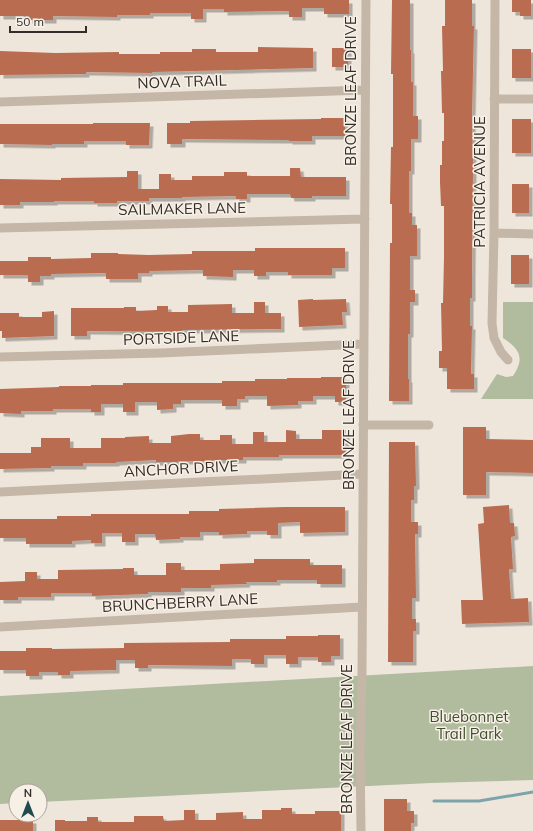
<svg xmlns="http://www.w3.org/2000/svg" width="533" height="831" font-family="Mulish,sans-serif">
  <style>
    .green { fill: #b0bc9d }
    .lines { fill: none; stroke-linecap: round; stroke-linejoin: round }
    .stream { stroke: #7da5a9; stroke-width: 3 }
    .building { fill: #b96c4f; filter: url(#shadow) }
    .street { stroke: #c5b7a8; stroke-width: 9 }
    .labels { text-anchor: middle; stroke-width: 3; stroke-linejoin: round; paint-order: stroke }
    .street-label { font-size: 15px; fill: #332c28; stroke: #f7f0e7 }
    .park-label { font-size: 15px; fill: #414f2e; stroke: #f7f0e7 }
  </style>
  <defs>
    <filter id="shadow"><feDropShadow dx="3.5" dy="3.5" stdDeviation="0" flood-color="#0004"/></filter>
  </defs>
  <rect width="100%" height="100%" fill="#efe6db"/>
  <path class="green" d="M503,302H533V399H481L497,374L506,377L513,376C525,358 520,349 503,338Z
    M533,666V780L431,783L40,802V791H16V803L0,804V696Z"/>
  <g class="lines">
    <path class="stream" d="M434,801H479L533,792"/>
  </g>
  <path class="building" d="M0,0H349V14H324V8H302V17H289V11L224,12V9H203V19H191V13H150V15H117V17L53,16V20H29V16H0Z
    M392,0H410V50H411V82H413V116H418V139H411V171H409V213H412V225H417V256H410V290H415V302H410V334H408V379H409V401H389L390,243H392V204H390L391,147H393V74H391Z
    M445,0H472V26H474L472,117L473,166L472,276V298H470V326H472L471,374H474V389H447V368H439V351H442L441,303H443L444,257V206H441L440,182V165H442V141H444V113H442L441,71H443L442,26H445Z
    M512,0H531V16H520V12H512Z
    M258,47L313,48V68L152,72V73L86,72V74L0,75V51L55,53L119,52V54H160V52H192V49H216V52H258Z
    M332,48H348V67H332Z
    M512,49H531V78H512Z
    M321,118H345V136H312V141H289V140L182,139V144H167V123H190V121L321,119Z
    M512,119H531V153H512Z
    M93,123H150L149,145H126V141H84V144H52V145L0,144V124H93Z
    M290,168H300L301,177H346V196H312V198H291L290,194H247V199H236V196L182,197V198H149V201H117V203H94V201H54V202H20V205H0V179L61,180V178L127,177V171H138V189H159V174H171V180H192V176H224V172H247V176H290Z
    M512,184H529V213H512Z
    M255,248H345V268H332V275H288V272H266V276H254V270H233V277L203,276V270L149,271V273H138V279H106V273L51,274V276H40V282H28V275H0V261H28V257H51V259L91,258V253H118V254L149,255L192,254V251H255Z
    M511,255H529V284H511Z
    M313,299V300L346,299L347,312H342L343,325L299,327L298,300Z
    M254,302H265V313H281V329L182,330V332L87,331V336H71V308H124V307H136V311L157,310V306H168V312H188V305L232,304V313H254Z
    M54,311V336L2,338V331H0V313H19V317H42V312Z
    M321,377H346V402H335V396H313V401H298V405L267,406V396H245V399H237V406H222V400H181V404H173V409L157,410V402H135V412H123V404H101V412H91V409H53V411H21V414L0,413V389L59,387V386H91V385H123V383H222V381H255V379H287V378H321Z
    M463,427H486V439L533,440V473L486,472V495H463Z
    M286,430L296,431V439H322V430H346V455H279V457H243V460H213V461H178V462H156V460L116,462V463H83V466H51V468L0,469V453H31V447H41V438H70V448H101V438H125V437L149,436V443H171V436L189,434H200V440H220V435H232V444H253V432H264V442H286Z
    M389,442H415L416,486H414V500H411V522H418V534H415L416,598H412V619H416V631H413V662H388Z
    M509,505L510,523H514L515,536L511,537L513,569H509L511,599L528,598L529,622L462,624L461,600H483L478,524L484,523L483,507Z
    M285,507H345V532L300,533V522L278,523V535H267V531H247V534L219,535V532H200V537H180V539L156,540L155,534H135V542H122V533H102V543H91V540L72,541V544H26V538H0V519H57V516H91V514H189V511H219V509Z
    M254,559H310V565H342V584H317V580H277V582H246L247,584L211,585V588H181V592H148V594L92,596V593H51V597H18V600H0V582L25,581V572H37V579H58V570L123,569V568H134V575H166V563H181V570H220V564L254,563Z
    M318,635H340V656H331V662H318V657H298V664H286V655H264V664H251V659H232V666L148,665V668H135V660H116V670L70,671V675H58V672H39V676H26V670H0V651H26V648H52V649L124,648V643L230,642V639H286V636H318Z
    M384,799H407V811H414V823H411V831H384Z
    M281,808H292V814H315V811H341V831H55V820H65V821H87V817H98V822H134V816H163L164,821L184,820V810H195V820H216V813L243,812V819H262V810H281Z
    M0,820H33V831H0Z"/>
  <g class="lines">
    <path class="street" d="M495,0L494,233L492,323L494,338L501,352L508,360
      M494,99H533
      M0,102L365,90
      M0,228L365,219
      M494,233L533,234
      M0,357L161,353L364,344
      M363,425H429
      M0,492L363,474
      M0,627L362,607
      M361,831L360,751L362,674L366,0"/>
  </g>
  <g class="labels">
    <g class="street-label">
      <text transform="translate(182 82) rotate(-2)" y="5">NOVA TRAIL</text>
      <text transform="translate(351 91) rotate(-90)" y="5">BRONZE LEAF DRIVE</text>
      <text transform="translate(480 182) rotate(-90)" y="5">PATRICIA AVENUE</text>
      <text transform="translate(182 209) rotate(-1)" y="5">SAILMAKER LANE</text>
      <text transform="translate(181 338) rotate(-2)" y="5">PORTSIDE LANE</text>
      <text transform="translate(349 415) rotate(-90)" y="5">BRONZE LEAF DRIVE</text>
      <text transform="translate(181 469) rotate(-3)" y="5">ANCHOR DRIVE</text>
      <text transform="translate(180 603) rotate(-3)" y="5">BRUNCHBERRY LANE</text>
      <text transform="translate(347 739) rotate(-90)" y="5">BRONZE LEAF DRIVE</text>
    </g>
    <g class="park-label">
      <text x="469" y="722">Bluebonnet<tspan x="469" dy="17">Trail Park</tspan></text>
    </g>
  </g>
  <g transform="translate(28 803)"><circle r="19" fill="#f7f0e7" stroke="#a9a29b"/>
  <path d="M0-3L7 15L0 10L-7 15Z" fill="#224b50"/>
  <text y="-6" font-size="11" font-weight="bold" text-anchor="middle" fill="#332c28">N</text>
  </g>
  <path d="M10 26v6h76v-6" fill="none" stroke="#332c28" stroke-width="2"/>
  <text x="16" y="26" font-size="12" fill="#332c28" stroke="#f7f0e7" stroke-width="3" paint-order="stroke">50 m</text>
</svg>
